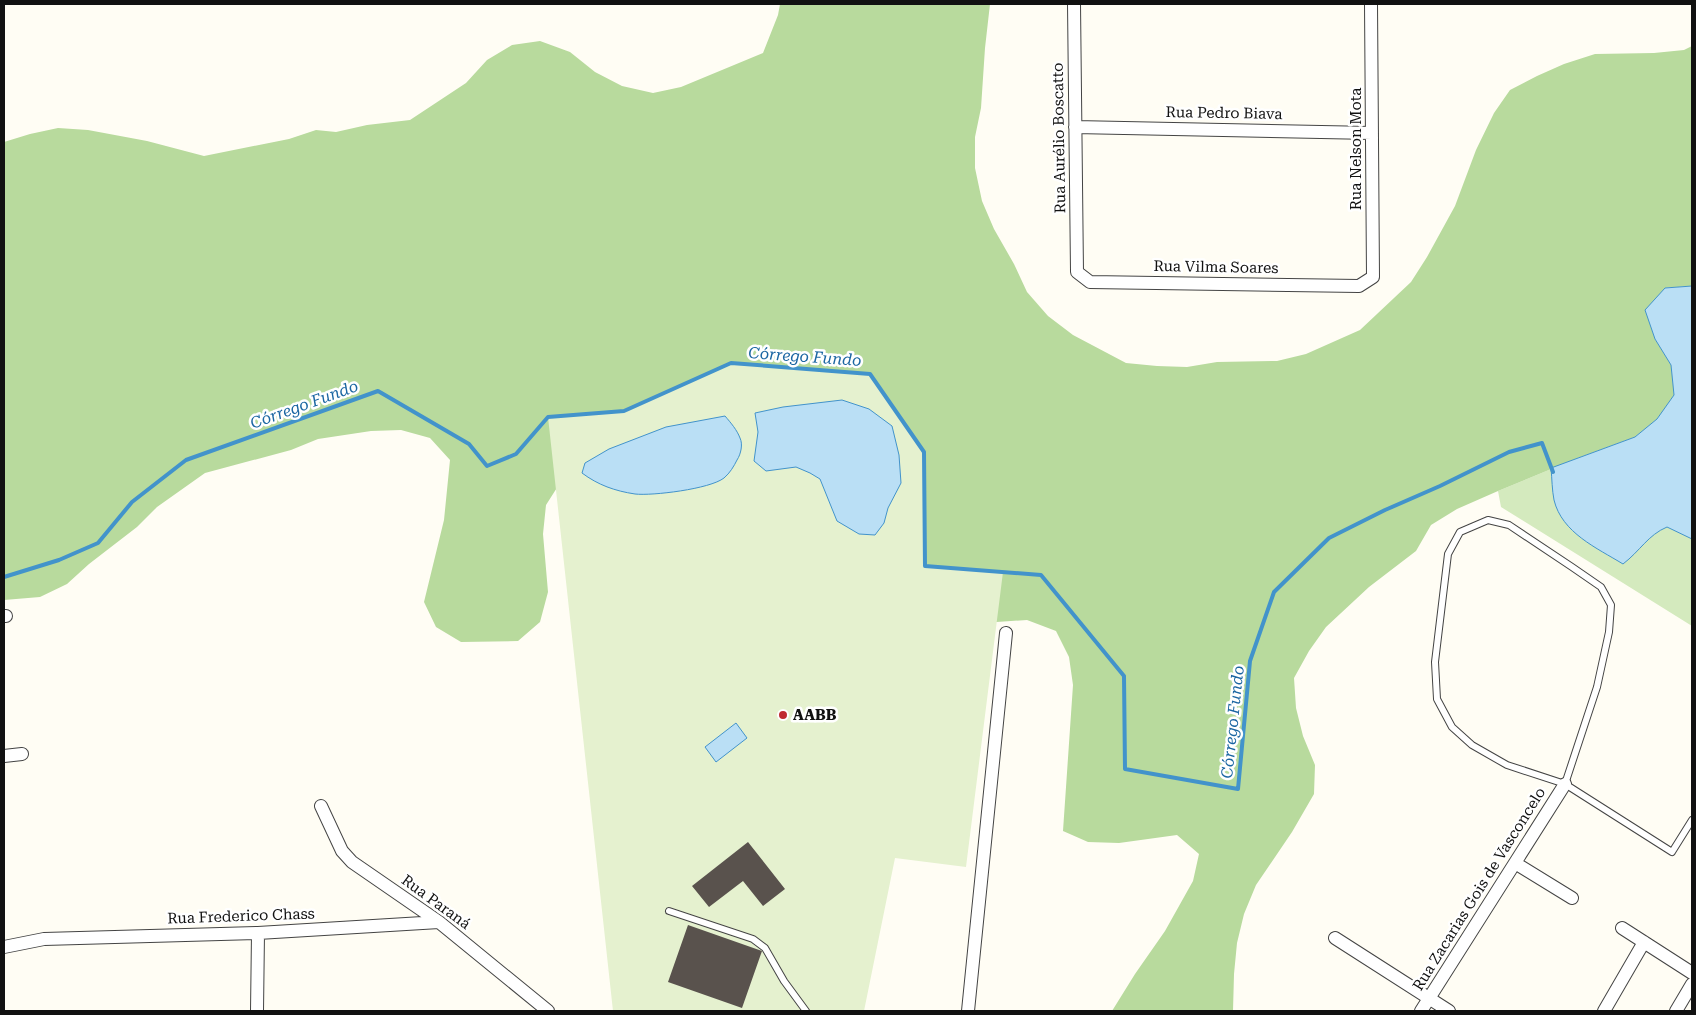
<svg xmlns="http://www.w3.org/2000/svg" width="1696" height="1015" font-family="'Roboto Serif',serif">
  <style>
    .green { fill: #d4eabe }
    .forest { fill: #b8da9d }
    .pitch { fill: #e5f1cf }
    .water { fill: #badff5; stroke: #4293cb }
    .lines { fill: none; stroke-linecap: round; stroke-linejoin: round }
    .stream { stroke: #4293cb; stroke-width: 4 }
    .building { fill: #59524d }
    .service-casing { stroke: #444; stroke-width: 8 }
    .minor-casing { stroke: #444; stroke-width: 14 }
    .service { stroke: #fff; stroke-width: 6 }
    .minor { stroke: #fff; stroke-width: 12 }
    .poi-dot { fill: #bf2a30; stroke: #fff; stroke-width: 2 }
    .labels { text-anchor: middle; stroke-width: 5; stroke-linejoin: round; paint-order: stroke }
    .street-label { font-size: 15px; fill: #111; stroke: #fff }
    .poi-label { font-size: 15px; font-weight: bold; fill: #111; stroke: #fff; text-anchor: start }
    .water-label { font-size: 16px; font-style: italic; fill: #1b66a2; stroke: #fff }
  </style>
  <rect width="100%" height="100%" fill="#fffdf4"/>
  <path class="green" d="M1657,341L1692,356V626L1501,507L1498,491L1578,458L1635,437Z"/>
  <path class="forest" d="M780,4H990L985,48L981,108L975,137V168L982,201L994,229L1014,264L1027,292L1048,316L1073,335L1126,363L1157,366L1187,367L1217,362L1277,361L1306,354L1360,330L1411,282L1427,257L1455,206L1476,150L1494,113L1510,90L1537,76L1564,64L1595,54L1654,53L1684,50L1692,46V286L1665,288L1655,339L1671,365L1674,395L1657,419L1635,437L1578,458L1498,491L1457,509L1431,525L1416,551L1369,587L1326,627L1309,651L1294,678L1296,708L1303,736L1315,765L1314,794L1292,832L1256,885L1244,914L1237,943L1234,974L1233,1011H1112L1135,974L1165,931L1193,881L1199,854L1177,835L1119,843L1088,842L1063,831L1073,685L1069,657L1056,631L1027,620L968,624L560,483L546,505L543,534L548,592L540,622L518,641L461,642L436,627L424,602L444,520L450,460L430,438L401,430L371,431L318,439L291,450L205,473L157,507L137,527L89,564L67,584L40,597L4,600V142L30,134L58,128L88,130L147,141L204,156L289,139L316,130L336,132L367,125L410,120L466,83L487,60L512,45L540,41L570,52L595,72L622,86L653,93L681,87L763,53L778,15Z"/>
  <path class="pitch" d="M731,363L870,374L924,452L925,565L1003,572L966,867L895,858L864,1011H613L548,417L624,411Z"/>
  <path class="water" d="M1692,286V539L1667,527C1648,535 1640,551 1623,564C1597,548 1562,533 1554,500C1552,490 1552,479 1551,468L1635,437L1657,419L1674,395L1671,365L1655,339L1645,310L1665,288Z
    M842,400L869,409L892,426L899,455L901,483L888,508L884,523L875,535L859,534L837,521L820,479L810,473L796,467L766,471L754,461L758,432L755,413L783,407Z
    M725,416C731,423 737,430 740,438C743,444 741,454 737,460C734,466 730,473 724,478C710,489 652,496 635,494C615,491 598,485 582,473L585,463L609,449L666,427Z
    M736,723L747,738L716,762L705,747Z"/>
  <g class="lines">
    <path class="stream" d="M4,577L59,560L98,543L132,502L186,460L378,391L469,444L487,466L516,454L548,417L624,411L731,363L870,374L924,452L925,566L1041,575L1124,676L1125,769L1238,789L1250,661L1274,592L1329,538L1385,510L1440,486L1509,452L1542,443L1553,472"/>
  </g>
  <path class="building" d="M748,842L785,889L763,906L743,881L709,907L692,886Z
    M688,925L762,951L742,1008L668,982Z"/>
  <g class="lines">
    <defs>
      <path id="service" d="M1565,784L1597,687L1609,632L1611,605L1601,587L1572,567L1509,525L1488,520L1460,532L1448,554L1435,662L1437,699L1452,727L1472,745L1507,765L1565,784L1672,852L1692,820
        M669,911L753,939L765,948L784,981L806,1011"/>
      <path id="minor" d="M1074,4L1077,272L1090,282L1359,286L1373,277L1371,4
        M1075,127L1372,133
        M4,616H6
        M4,756L22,754
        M321,806L342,851L352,862L439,922L548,1011
        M1515,863L1572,898
        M1622,928L1692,973
        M1335,938L1449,1011
        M4,947L44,939L258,933L439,922
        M257,1011L258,933
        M968,1011L1006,633
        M1421,1011L1565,784
        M1604,1011L1644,942
        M1676,1011L1692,984"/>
    </defs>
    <use href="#service" class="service-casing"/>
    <use href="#minor" class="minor-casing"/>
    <use href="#service" class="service"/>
    <use href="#minor" class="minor"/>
  </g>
  <circle class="poi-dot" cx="783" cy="715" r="5"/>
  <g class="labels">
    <g class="street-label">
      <text transform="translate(1224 113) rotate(1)" y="5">Rua Pedro Biava</text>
      <text transform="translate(1059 138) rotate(-91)" y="5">Rua Aurélio Boscatto</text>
      <text transform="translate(1356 149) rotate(-90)" y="5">Rua Nelson Mota</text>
      <text transform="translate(1216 267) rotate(1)" y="5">Rua Vilma Soares</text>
      <text transform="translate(1479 889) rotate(-58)" y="5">Rua Zacarias Gois de Vasconcelo</text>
      <text transform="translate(436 902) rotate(36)" y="5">Rua Paraná</text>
      <text transform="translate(241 916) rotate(-2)" y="5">Rua Frederico Chass</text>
    </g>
    <g class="poi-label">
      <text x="793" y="720">AABB</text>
    </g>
    <g class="water-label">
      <text transform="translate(805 356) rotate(4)" y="6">Córrego Fundo</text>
      <text transform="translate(304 404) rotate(-20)" y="6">Córrego Fundo</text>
      <text transform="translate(1232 722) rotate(-84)" y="6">Córrego Fundo</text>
    </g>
  </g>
  <rect width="1696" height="1015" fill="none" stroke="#111111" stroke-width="10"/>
</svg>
